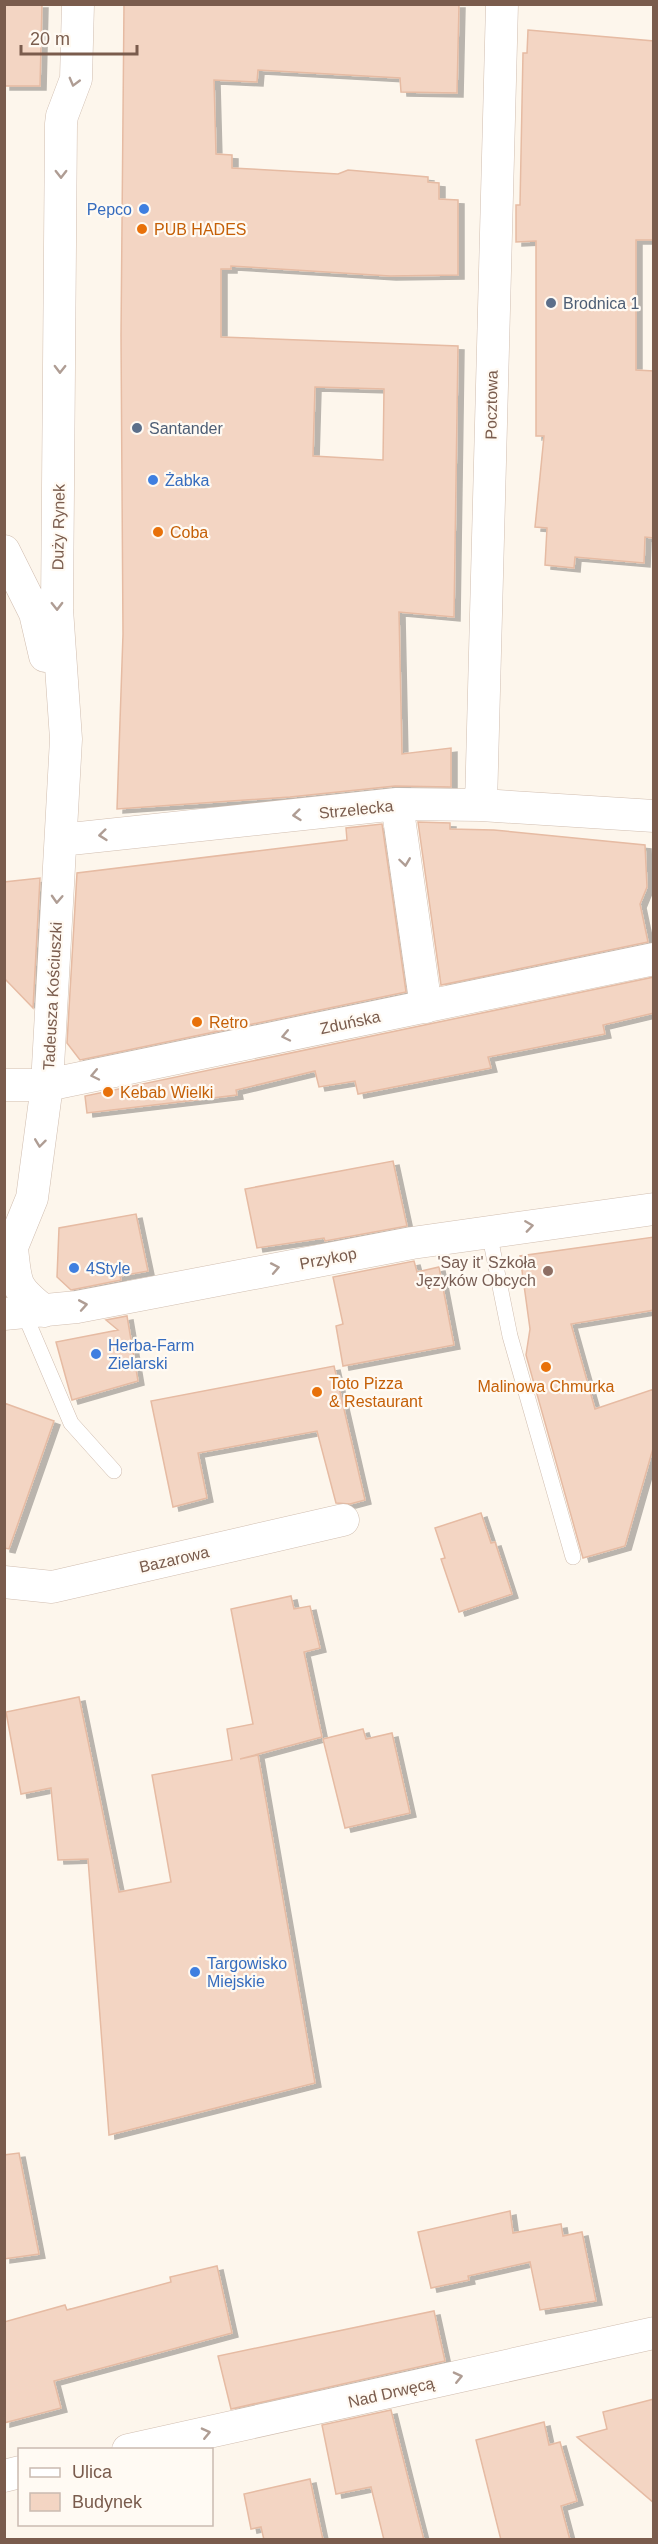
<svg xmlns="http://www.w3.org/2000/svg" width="658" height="2544" font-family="Arial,sans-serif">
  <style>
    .building { fill: #f3d5c3; stroke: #e6bba3; stroke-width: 1.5; fill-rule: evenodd; filter: url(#shadow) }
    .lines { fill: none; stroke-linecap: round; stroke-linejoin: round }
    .service-casing { stroke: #d1beb0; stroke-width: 16 }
    .minor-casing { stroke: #d1beb0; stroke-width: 33 }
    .service { stroke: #fff; stroke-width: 15 }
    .minor { stroke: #fff; stroke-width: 32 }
    .oneway { stroke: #af9d94 }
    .shop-dot { fill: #3f7fe0; stroke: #fffaf3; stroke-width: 2 }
    .food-dot { fill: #e8710a; stroke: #fffaf3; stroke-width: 2 }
    .service-dot { fill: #5c6f8a; stroke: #fffaf3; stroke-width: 2 }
    .education-dot { fill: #8d6e63; stroke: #fffaf3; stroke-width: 2 }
    .labels { text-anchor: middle; stroke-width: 4.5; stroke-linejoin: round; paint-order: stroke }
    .shop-label { font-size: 16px; fill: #366cbe; stroke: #fffaf3; text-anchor: start }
    .food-label { font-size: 16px; fill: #c56008; stroke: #fffaf3; text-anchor: start }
    .service-label { font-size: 16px; fill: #4e5e75; stroke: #fffaf3; text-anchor: start }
    .street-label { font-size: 16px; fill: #7a5c4d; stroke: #fffaf3 }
    .education-label { font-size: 16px; fill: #785e54; stroke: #fffaf3; text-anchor: end }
  </style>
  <defs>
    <filter id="shadow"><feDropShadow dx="6" dy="4" stdDeviation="0" flood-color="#0004"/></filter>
  </defs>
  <rect width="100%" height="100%" fill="#fdf6ec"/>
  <path class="building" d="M4,4H42L40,86H4Z
    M124,4H459L457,93L401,92L400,78L258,70L257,82L214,80L216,154L232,155V168L338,174L348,170L428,177V182L439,183V199L458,200V275L390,276L231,266V269H221V337L458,346L454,617L399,612L402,754L451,748V787L395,786L290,797L117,809L123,634L121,336ZM315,387L384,389L383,460L313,456Z
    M528,30L654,41V240H636V370L654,371V538L645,537L644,563L575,557L574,568L545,565L547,528L535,527L544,436H536V241L516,242V205H520L523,53H527Z
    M418,822L450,823V829L494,830L645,845L647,887L640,904L648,942L441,985Z
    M382,824L406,992L80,1060L67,1043L77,873L347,840L346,828Z
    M40,878L33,1008L4,978V882Z
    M654,977V1013L603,1025L605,1034L488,1057L491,1068L358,1094L355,1081L319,1087L315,1071L236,1090L237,1095L87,1113L85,1096Z
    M393,1161L407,1226L325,1241L324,1238L257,1248L245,1189Z
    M136,1214L148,1271L120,1276L121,1280L71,1290L57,1277L59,1228Z
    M654,1237V1310L571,1324L595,1409L654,1389V1445L625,1546L583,1558L526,1355L530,1329L520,1256Z
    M414,1261L417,1272L439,1267L454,1345L343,1366L336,1326L343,1324L333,1277Z
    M127,1316L138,1381L72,1400L56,1342L118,1330L106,1320Z
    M334,1366L365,1500L350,1504L336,1503L317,1431L198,1453L207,1498L173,1507L151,1401Z
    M4,1403L54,1421L9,1549L4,1548Z
    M481,1513L491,1543L495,1542L512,1594L459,1612L441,1559L445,1558L435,1528Z
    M291,1596L294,1609L310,1606L320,1648L304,1652L322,1737L240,1759L258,1755L315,2083L109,2135L88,1859L58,1860L51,1788L21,1794L6,1712L79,1697L119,1892L171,1882L152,1775L232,1760L227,1729L253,1724L231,1609Z
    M363,1729L366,1739L392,1733L410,1813L345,1828L323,1739Z
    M19,2153L39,2254L4,2259V2155Z
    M510,2211L513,2233L561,2224L563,2236L582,2232L596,2301L540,2310L530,2262L468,2276L469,2280L431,2288L418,2232Z
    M217,2266L232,2333L54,2381L61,2408L4,2423V2322L65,2305L67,2310L171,2282L170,2277Z
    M434,2311L445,2361L231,2409L218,2356Z
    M654,2399V2503L577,2437L607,2429L603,2412Z
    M391,2410L408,2478L424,2540H384L371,2487L336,2494L322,2425Z
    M544,2422L549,2445L560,2442L577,2501L561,2506L570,2540H501L476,2440Z
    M310,2479L323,2540H264L261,2527L251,2529L244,2494Z"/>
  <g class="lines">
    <defs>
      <path id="service" d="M489,1232L510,1336L573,1557
        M24,1313L71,1423L114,1471"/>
      <path id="minor" d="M4,551L35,613L45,656
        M397,804L426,1007
        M481,805L502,4
        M61,840L397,804L481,805L654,816
        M4,1085H47L654,959
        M12,1248C16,1285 14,1287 44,1311
        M4,1258L10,1252L32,1198L47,1085L66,739L57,609L61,124L62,116L76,79L78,4
        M4,1314L77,1307L412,1243L654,1209
        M4,1582L52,1587L343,1520
        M128,2450L654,2333
        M4,2476L20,2472"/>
    </defs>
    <use href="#service" class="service-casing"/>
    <use href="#minor" class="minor-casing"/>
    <use href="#service" class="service"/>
    <use href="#minor" class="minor"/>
  </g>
  <defs><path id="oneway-chevron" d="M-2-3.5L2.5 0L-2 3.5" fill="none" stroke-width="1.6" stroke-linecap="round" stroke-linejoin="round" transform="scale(1.5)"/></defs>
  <g class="oneway">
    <use href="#oneway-chevron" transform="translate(74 82) rotate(105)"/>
    <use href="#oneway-chevron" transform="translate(61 174) rotate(90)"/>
    <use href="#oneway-chevron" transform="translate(60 369) rotate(91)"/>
    <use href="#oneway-chevron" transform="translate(57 606) rotate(89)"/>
    <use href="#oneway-chevron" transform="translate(297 815) rotate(174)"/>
    <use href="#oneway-chevron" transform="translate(103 835) rotate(174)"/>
    <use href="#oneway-chevron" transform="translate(405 862) rotate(82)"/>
    <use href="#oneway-chevron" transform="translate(57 899) rotate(93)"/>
    <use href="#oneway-chevron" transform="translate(286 1036) rotate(168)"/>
    <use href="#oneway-chevron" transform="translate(95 1075) rotate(168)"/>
    <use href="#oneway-chevron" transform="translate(40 1143) rotate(97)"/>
    <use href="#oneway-chevron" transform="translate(529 1226) rotate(-8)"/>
    <use href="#oneway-chevron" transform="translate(275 1268) rotate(-11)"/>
    <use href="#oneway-chevron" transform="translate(83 1305) rotate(-10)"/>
    <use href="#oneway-chevron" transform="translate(458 2377) rotate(-13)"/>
    <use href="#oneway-chevron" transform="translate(206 2433) rotate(-13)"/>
  </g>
  <g class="shop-dot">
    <circle cx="144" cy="209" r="6"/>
    <circle cx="153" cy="480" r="6"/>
    <circle cx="74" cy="1268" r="6"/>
    <circle cx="96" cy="1354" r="6"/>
    <circle cx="195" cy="1972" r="6"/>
  </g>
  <g class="food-dot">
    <circle cx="142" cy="229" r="6"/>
    <circle cx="158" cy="532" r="6"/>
    <circle cx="197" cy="1022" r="6"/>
    <circle cx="108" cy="1092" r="6"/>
    <circle cx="546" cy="1367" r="6"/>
    <circle cx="317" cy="1392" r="6"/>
  </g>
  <g class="service-dot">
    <circle cx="551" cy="303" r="6"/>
    <circle cx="137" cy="428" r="6"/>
  </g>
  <circle class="education-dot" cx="548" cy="1271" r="6"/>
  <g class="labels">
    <g class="shop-label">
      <text x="132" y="215" text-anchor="end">Pepco</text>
      <text x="165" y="486">Żabka</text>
      <text x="86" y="1274">4Style</text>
      <text x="108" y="1351">Herba-Farm<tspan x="108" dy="18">Zielarski</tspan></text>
      <text x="207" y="1969">Targowisko<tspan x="207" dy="18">Miejskie</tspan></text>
    </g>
    <g class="food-label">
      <text x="154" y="235">PUB HADES</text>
      <text x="170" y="538">Coba</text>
      <text x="209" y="1028">Retro</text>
      <text x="120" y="1098">Kebab Wielki</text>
      <text x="329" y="1389">Toto Pizza<tspan x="329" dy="18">&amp; Restaurant</tspan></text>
      <text x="546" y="1392" text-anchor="middle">Malinowa Chmurka</text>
    </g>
    <g class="service-label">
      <text x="563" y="309">Brodnica 1</text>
      <text x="149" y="434">Santander</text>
    </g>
    <g class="street-label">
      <text transform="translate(491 405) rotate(-89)" y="6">Pocztowa</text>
      <text transform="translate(58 527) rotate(-89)" y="6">Duży Rynek</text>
      <text transform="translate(356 809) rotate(-6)" y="6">Strzelecka</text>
      <text transform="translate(52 996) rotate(-87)" y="6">Tadeusza Kościuszki</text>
      <text transform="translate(350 1022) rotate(-12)" y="6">Zduńska</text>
      <text transform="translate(328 1258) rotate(-11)" y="6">Przykop</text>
      <text transform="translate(174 1559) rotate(-13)" y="6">Bazarowa</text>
      <text transform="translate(391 2392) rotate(-13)" y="6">Nad Drwęcą</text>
    </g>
    <g class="education-label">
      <text x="536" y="1268">'Say it' Szkoła<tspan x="536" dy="18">Języków Obcych</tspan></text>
    </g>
  </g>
  <rect width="658" height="2544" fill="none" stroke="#7a5c4d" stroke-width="12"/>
  <rect x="18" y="2448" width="195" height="78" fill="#fffaf3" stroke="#cabbb1" stroke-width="1.5"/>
  <rect x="30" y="2468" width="30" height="9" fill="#ffffff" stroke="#cabbb1" stroke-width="1.5"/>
  <text x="72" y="2478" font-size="18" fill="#7a5c4d">Ulica</text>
  <rect x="30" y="2493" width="30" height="18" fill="#f3d5c3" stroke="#cabbb1" stroke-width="1.5"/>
  <text x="72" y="2508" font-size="18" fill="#7a5c4d">Budynek</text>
  <path d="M21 45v9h116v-9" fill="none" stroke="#7a5c4d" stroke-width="3"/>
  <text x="30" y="45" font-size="18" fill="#7a5c4d" stroke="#fffaf3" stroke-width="4.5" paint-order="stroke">20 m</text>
</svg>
